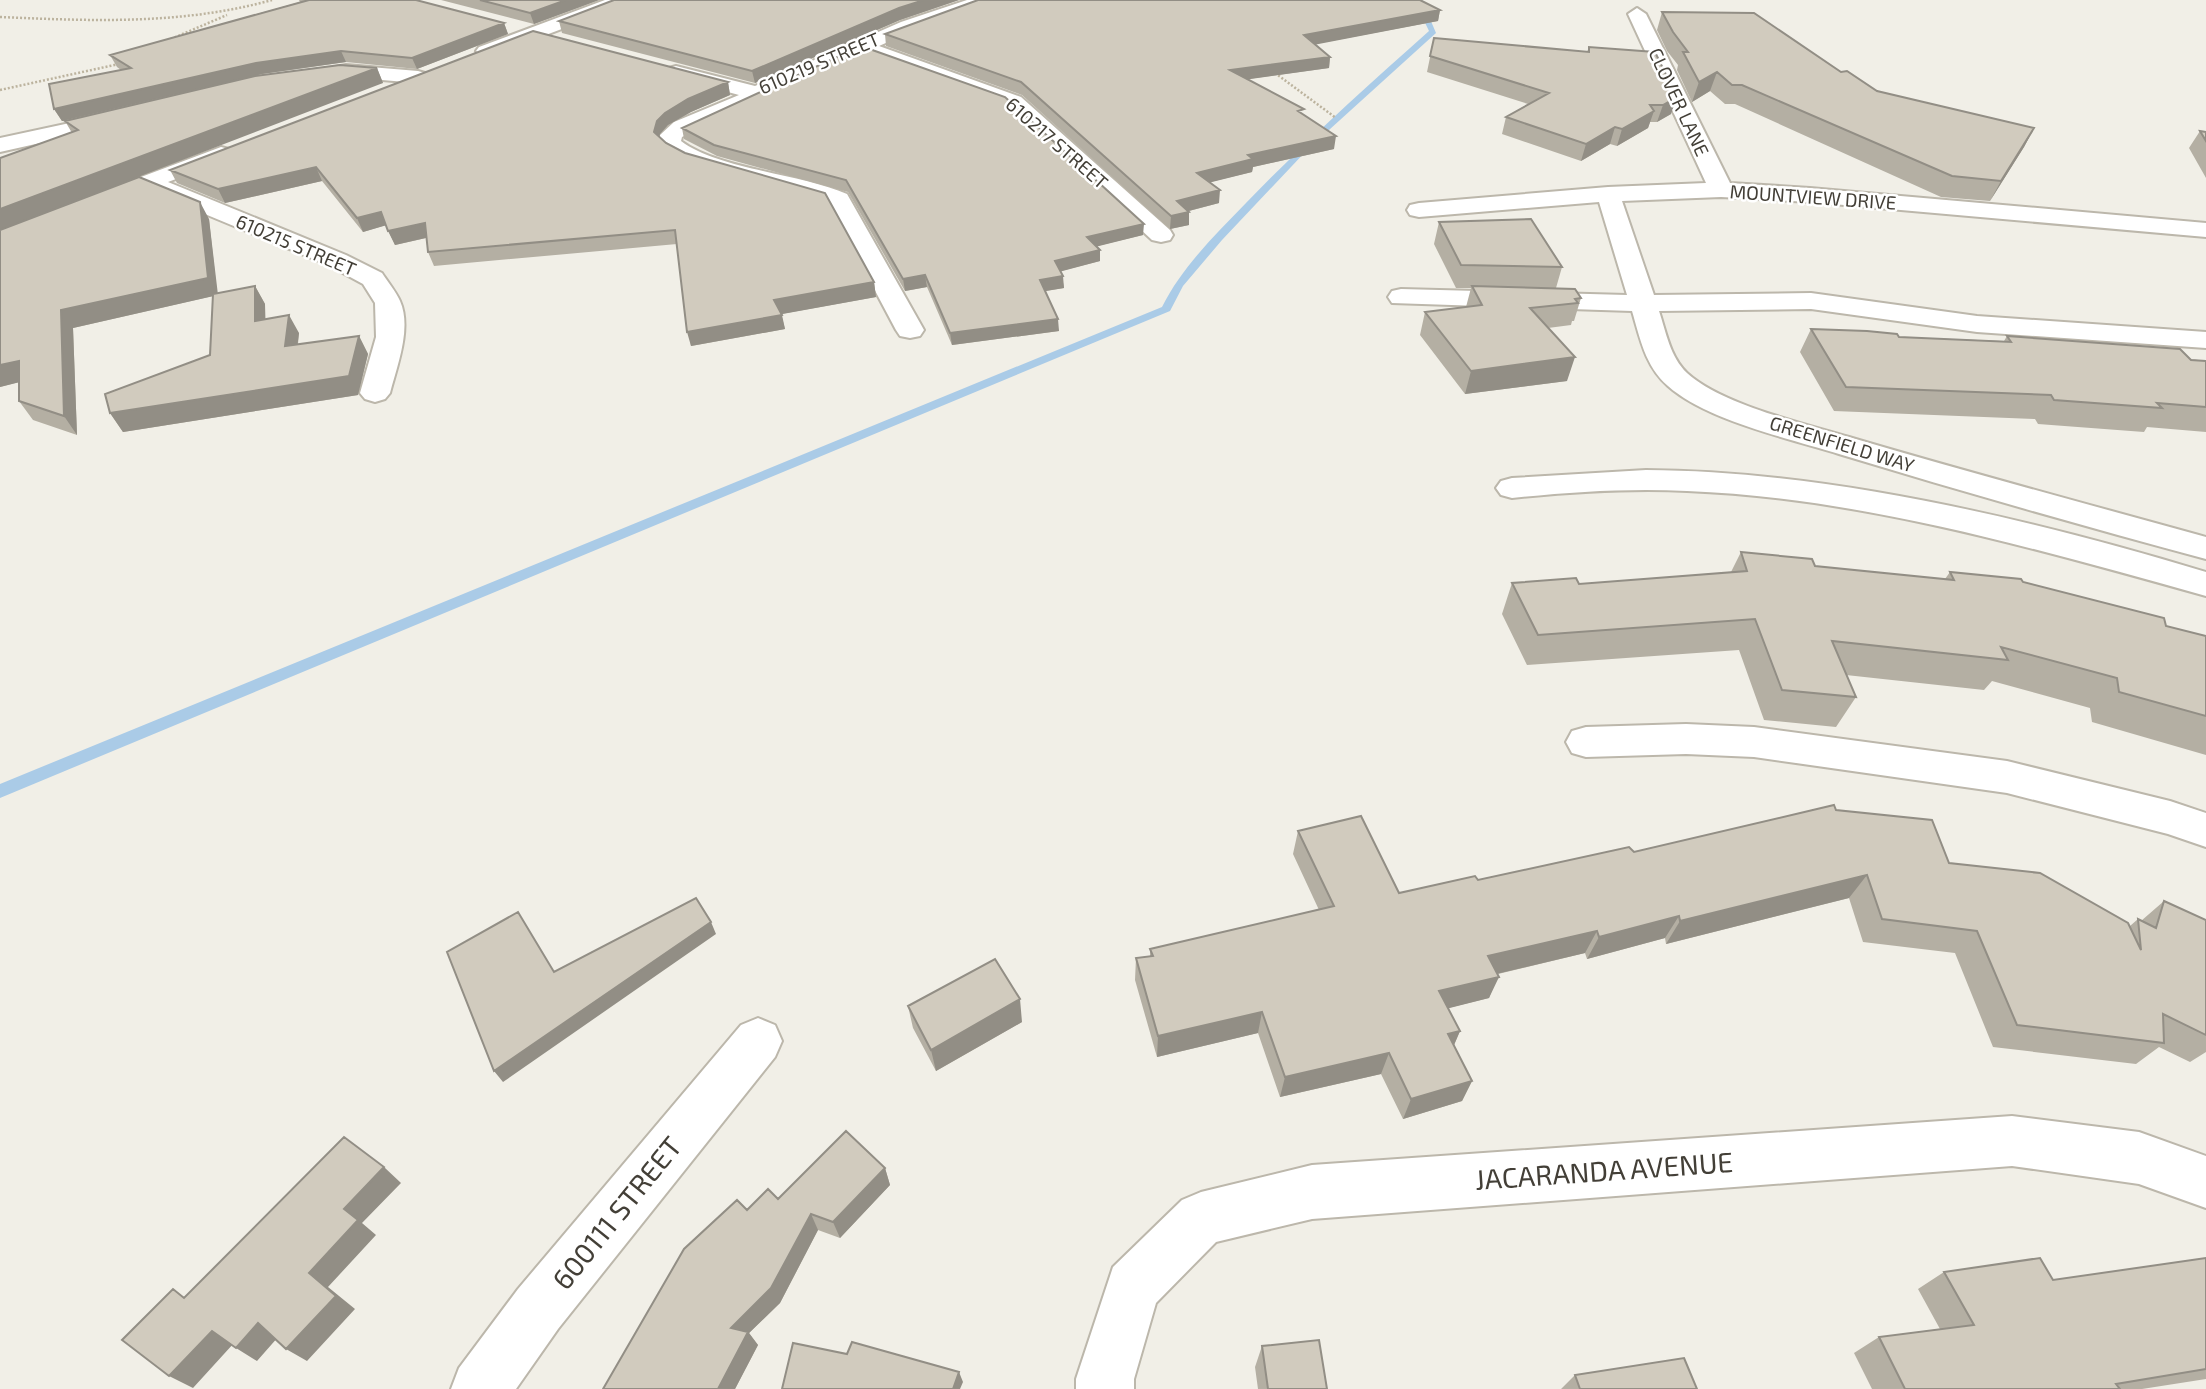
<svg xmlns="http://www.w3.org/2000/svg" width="2206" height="1389" font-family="'Exo 2',sans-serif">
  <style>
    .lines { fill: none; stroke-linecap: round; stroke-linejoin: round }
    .stream { fill: #aacbe7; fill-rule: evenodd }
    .minor-casing { stroke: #bcb7ab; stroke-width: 4 }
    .path { stroke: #bcb39e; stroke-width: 2.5; stroke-dasharray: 2 2; stroke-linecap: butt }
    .minor { fill: #fff; fill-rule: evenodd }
    .wall { fill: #b4afa3 }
    .shaded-wall { fill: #928e85 }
    .building { fill: #d1cbbe; stroke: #928e85; stroke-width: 2 }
    .labels { text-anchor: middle; stroke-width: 5; stroke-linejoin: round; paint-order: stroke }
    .far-street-label { font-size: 19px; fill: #433f37; stroke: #fff }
    .near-street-label { font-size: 28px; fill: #433f37; stroke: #fff }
  </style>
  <rect width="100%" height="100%" fill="#f1efe7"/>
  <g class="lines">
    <path class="stream" d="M1414,0H1422L1436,33L1308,149L1222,240L1183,286L1170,311L0,798V784L1162,307C1182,267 1215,235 1246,203C1304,143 1366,87 1429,31Z"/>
    <defs>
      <path id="minor" d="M605,0H631L628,4L493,55L486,57L476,51L479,47Z
        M967,0H994L991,4L915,30L879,46L1021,97L1170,230L1173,235L1170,240L1161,242L1152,240L1007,105L862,53L764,97L752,98L750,104L682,137L681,141C718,169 801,174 847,194L924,330L920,336L910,338L900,336L896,330L829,204C791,187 680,174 659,143L660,135L674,122L739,95L669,76L666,72L669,68L676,66L755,86L901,22Z
        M1637,8L1646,14L1730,183L1810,188L2206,223V237L1810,202L1721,197L1622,201L1654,295L1811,293L1977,316L2206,332V348L1977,332L1811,309L1659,311C1666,332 1670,357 1687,373C1722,405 1803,423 1849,437C1967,472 2087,504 2206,537V559C2083,526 1961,491 1839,454C1790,439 1706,420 1668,386C1645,366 1640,338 1632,311L1392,303L1388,297L1392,291L1401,289L1627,295L1599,202L1419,217L1410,215L1407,210L1410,205L1419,203L1608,187L1706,183L1628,14Z
        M346,65L418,71L425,73L428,77L425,81L418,83L346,77L326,80L319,78L316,74L319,70Z
        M121,112L129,113L132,118L129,123L0,152V138Z
        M221,147L229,149L232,154L229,159L168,182L346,255L382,273C388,282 396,292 400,301C412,328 397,366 390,393L385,399L375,402L365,399L360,393L376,337L375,303L363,284L328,265L147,190L109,205L101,207L93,205L89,200L93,195Z
        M1646,470C1829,471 2031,519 2206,572V596C2036,549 1864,498 1687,491C1628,488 1570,492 1512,498L1501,495L1496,488L1501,481L1512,478Z
        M1686,724L1754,727L2007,761L2170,801L2206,813V847L2168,834L2007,793L1754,757L1686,754L1586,757L1572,753L1566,742L1572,731L1586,727Z
        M758,1018L775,1025L782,1041L775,1057L558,1329L516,1389H451L459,1368L518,1289L741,1025Z
        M2012,1116L2139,1132L2206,1156V1208L2139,1184L2012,1166L1312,1219L1216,1242L1156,1303L1134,1379V1389H1076V1379L1113,1267L1182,1200L1201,1192L1312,1165Z"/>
    </defs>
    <use href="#minor" class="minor-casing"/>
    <path class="path" d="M0,17C92,21 182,25 272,0
      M171,39L227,15
      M1275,73L1336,118
      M0,90L119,64"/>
    <use href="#minor" class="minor"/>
  </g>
  <path class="wall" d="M299,0H416L504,23L508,34L417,69L346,62L262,74L62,121L54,109L121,70L117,67L110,55L300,2Z
    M441,0H599L534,24Z
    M614,0H959L900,20L755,83L562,33L559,21Z
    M1440,10L1438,21L1315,44L1330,57L1329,68L1248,79L1304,115L1334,149L1253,167L1252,172L1210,182L1219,203L1189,211V225L1170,229L1022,95L886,46L885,34Z
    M1662,12L1841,72L1877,91L2034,128L2024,147L1990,201L1941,197L1735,104H1725L1710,91L1692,102L1677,70L1678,65L1667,51L1657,30Z
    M1434,38L1587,52L1589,47L1655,52L1671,114L1657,122H1650L1648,128L1617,146L1610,144L1581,161L1502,134L1506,117L1528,104L1427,72Z
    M377,68L383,83L72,133L65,121Z
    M728,82L730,95L691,112L668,125L660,134L659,137L666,143L874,282L876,297L781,314L785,329L691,346L677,244L434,266L428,252L426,238L395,245L386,225L363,232L322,181L225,203L177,183L170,170Z
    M682,128L1143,235L1097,246L1100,250V261L1061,271L1064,288L1045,291L1059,331L952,345L927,287L905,291L848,192L717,156L684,139Z
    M2200,131L2206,132V178L2189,148Z
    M209,219L217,293L255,286L265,304V319L299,333L298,344L359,336L368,354L358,395L123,432L110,413L210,355L213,296L73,328L77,435L33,420L19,401V382L0,387V230Z
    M1439,222L1562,267L1556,288L1581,298L1574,321H1572L1571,325L1548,328L1567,381L1465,394L1420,335L1425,312L1466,307L1471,288H1456L1434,244Z
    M1811,329L1899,337L2004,341L2007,336L2206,361V432L2147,427L2144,432L2038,424L2035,419L1834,411L1800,352Z
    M1741,552L1815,566L1945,579L1950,572L2023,582L2166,626L2206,636V755L2092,722L2090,708L1992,681L1984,690L1846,675L1856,697L1836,727L1764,720L1739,650L1527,665L1502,614L1512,583L1579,584L1731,572Z
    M1836,810L1949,863L2130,926L2138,919L2141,921L2164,901L2206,920V1052L2190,1062L2159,1047L2136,1064L1993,1047L1955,953L1863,942L1849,898L1666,944L1665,938L1587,959L1585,953L1498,974L1489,998L1448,1008L1460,1031L1454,1045L1472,1081L1462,1101L1403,1119L1381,1074L1280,1097L1258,1033L1157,1057L1135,980L1136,958L1150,956V949L1319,910L1293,854L1298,831L1399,893L1478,880L1634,852Z
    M908,1006L1022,1022L936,1071L913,1028Z
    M885,1168L890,1185L840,1238L818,1230L780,1303L749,1333L758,1345L735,1389L747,1210L778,1199Z
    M2206,1258V1379L2142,1389H1872L1854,1353L1879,1337L1940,1329L1918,1289L1944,1272L2053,1280Z
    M1262,1346L1327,1389H1258L1255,1367Z
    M1575,1375L1697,1389H1561Z"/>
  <path class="shaded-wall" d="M566,0H599L534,24L530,13Z
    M924,0H959L900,20L755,83L752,71L899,8Z
    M1440,10L1438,21L1303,47L1304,35Z
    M504,23L508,34L417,69L412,58Z
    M341,51L346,62L262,74L62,121L54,109L256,63Z
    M1330,57L1329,68L1229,82L1230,70Z
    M377,68L383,83L0,230V209Z
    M1717,72L1710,91L1692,102L1699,82Z
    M728,82L730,95L691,112L668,125L660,134L657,145L654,132L657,121L665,113L688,99Z
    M1677,97L1671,114L1657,122L1663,105Z
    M1654,111L1648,128L1617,146L1622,129Z
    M1615,127L1610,144L1581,161L1586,144Z
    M2034,128L2024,147L1990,201L2001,181Z
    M1336,136L1334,149L1253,167L1252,172L1196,186L1197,173L1248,155Z
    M316,167L322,181L225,203L218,189Z
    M1220,190L1219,203L1177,214L1189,212V225L1170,229L1171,216L1177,201Z
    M200,202L209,219L218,295L73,328L77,435L64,416L61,310Z
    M381,212L387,225L363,232L357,218Z
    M425,223L430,237L395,245L388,231Z
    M1144,224L1143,235L1087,249V237Z
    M1100,250V261L1055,273V261Z
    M925,275L927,287L905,291L903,279Z
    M1063,276L1064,288L1040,292V280Z
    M874,282L876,297L777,315L774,300Z
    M255,286L265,304L266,339L255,321Z
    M289,315L299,333L295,364L285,346Z
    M782,315L785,329L691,346L687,332Z
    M1058,319L1059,331L952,345L950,333Z
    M359,336L368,354L358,395L123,432L110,413Z
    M1575,357L1567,381L1465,394L1471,371Z
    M19,361L32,379L0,387V365Z
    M1867,875L1849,898L1666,944L1680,921Z
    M1679,916L1665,938L1587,959L1599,937Z
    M711,922L716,934L503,1082L494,1071Z
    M1597,931L1585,953L1479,978L1488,956Z
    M1499,977L1489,998L1430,1013L1439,991Z
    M1020,999L1022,1022L936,1071L931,1050Z
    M1262,1012L1258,1033L1157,1057L1158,1036Z
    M1460,1031L1451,1052L1448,1034Z
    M1389,1053L1381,1074L1280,1097L1285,1077Z
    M1472,1081L1462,1101L1403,1119L1411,1099Z
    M384,1167L401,1183L362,1223L376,1235L328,1287L355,1309L307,1361L286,1349L309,1273L344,1209Z
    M885,1168L890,1185L840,1238L833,1222Z
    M811,1214L818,1230L780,1303L749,1333L758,1345L735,1389H718L731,1328Z
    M258,1323L279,1336L257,1361L236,1348Z
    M212,1331L234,1343L193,1388L169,1376Z
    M959,1372L963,1382L960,1389H953Z"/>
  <path class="building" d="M309,0H416L504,23L412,58L341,51L256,63L54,109L49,84L131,68L110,55Z
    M480,0H566L530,13Z
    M614,0H924L899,8L752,71L559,21Z
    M978,0H1420L1440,10L1304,35L1330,57L1230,70L1304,109L1298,111L1336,136L1248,155L1253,159L1197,173L1220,190L1177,201L1189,212L1171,216L1021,82L885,34Z
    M1662,12L1754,13L1841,72L1847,71L1877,91L2034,128L2001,181L1952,176L1742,85H1732L1717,72L1699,82L1683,52H1688L1673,32Z
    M533,31L728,82L688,99L665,113L657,121L654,132L666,143L685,153L825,193L874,282L774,300L782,315L687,332L675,230L428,252L425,223L388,231L381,212L357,218L316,167L218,189L170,170Z
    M1434,38L1589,52V47L1655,52L1677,97L1663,105H1650L1654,111L1622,129L1615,127L1586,144L1506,117L1549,93L1430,56Z
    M861,46L1005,97L1144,224L1087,237L1100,250L1055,261L1063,276L1040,280L1058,319L950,333L925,275L903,279L846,180L714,145L682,128Z
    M340,65L377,68L0,209V158L78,130L65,121L255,76Z
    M2200,131L2206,132V141Z
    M139,177L200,202L208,278L61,310L64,416L19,401V361L0,365V230Z
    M1531,219L1562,267L1461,265L1439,222Z
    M255,286V321L289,315L285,346L359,336L349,376L110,413L105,394L210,355L213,294Z
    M1472,286L1575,289L1581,298L1575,299L1578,303L1530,308L1575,357L1471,371L1425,312L1482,305Z
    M1811,329L1867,331L1897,334L1899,337L2011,342L2007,336L2180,349L2191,360L2206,361V407L2157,403L2162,408L2054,400L2051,395L1846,387Z
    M1741,552L1812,559L1815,566L1954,580L1950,572L2021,579L2023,582L2164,618L2166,626L2206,636V716L2119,692L2117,678L2001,647L2008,660L1832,641L1856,697L1782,690L1755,619L1538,635L1512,583L1576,578L1579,584L1747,571Z
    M1834,805L1836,810L1932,820L1949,863L2040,873L2128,923L2141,950L2138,919L2156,928L2164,901L2206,920V1035L2163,1014L2164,1043L2017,1025L1977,931L1882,919L1867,875L1680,921L1679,916L1599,937L1597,931L1488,956L1499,977L1439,991L1460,1031L1448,1034L1472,1081L1411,1099L1389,1053L1285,1077L1262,1012L1158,1036L1136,958L1153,956L1150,949L1334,906L1298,831L1361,816L1399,893L1475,876L1478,880L1629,847L1634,852Z
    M696,898L711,922L494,1071L447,952L518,912L554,972Z
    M995,959L1020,999L931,1050L908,1006Z
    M846,1131L885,1168L833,1222L811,1214L771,1288L731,1328L748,1332L718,1389H603L684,1249L737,1200L747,1210L768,1189L778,1199Z
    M344,1137L384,1167L344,1209L358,1220L309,1273L336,1296L286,1349L258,1323L236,1348L212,1331L169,1376L122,1340L173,1289L184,1298Z
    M2040,1258L2053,1280L2206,1258V1369L2116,1384L2120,1389H1905L1879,1337L1974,1325L1944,1272Z
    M1319,1340L1327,1389H1268L1262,1346Z
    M852,1342L959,1372L953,1389H782L793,1343L847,1354Z
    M1684,1358L1697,1389H1580L1575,1375Z"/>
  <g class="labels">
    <g class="far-street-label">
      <text transform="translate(819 63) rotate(-23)" y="7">610219 STREET</text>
      <text transform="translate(1679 102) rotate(65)" y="7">CLOVER LANE</text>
      <text transform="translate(1057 143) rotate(41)" y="7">610217 STREET</text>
      <text transform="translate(1813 197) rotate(4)" y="7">MOUNTVIEW DRIVE</text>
      <text transform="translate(296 245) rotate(23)" y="7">610215 STREET</text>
      <text transform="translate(1842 444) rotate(17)" y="7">GREENFIELD WAY</text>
    </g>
    <g class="near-street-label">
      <text transform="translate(1604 1171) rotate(-4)" y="10">JACARANDA AVENUE</text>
      <text transform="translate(617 1213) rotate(-51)" y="10">600111 STREET</text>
    </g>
  </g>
</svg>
